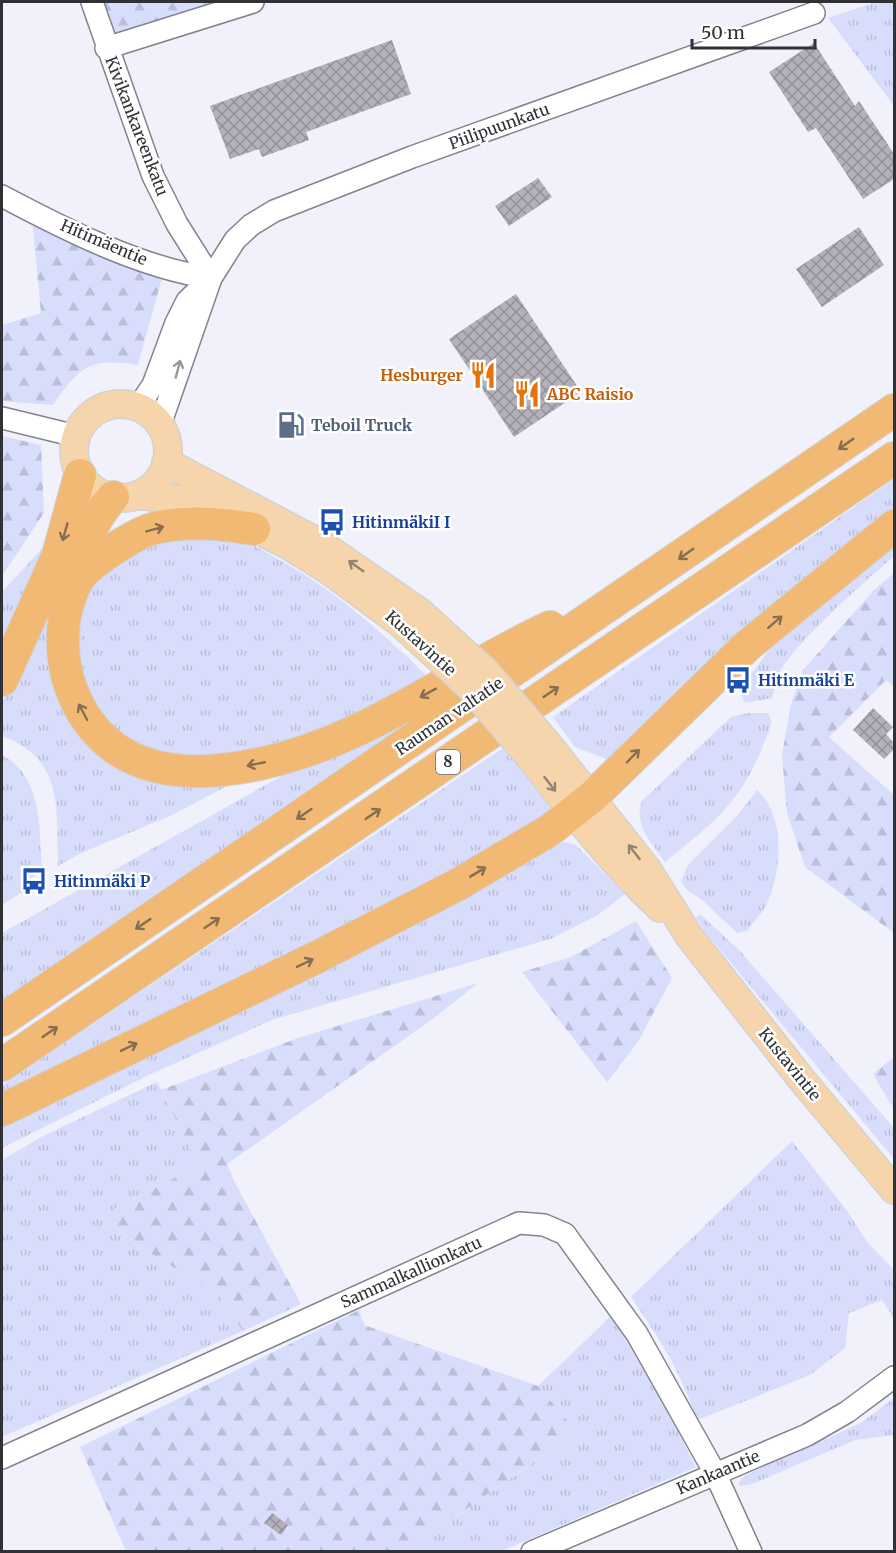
<svg xmlns="http://www.w3.org/2000/svg" width="896" height="1553" font-family="Merriweather,serif">
  <style>
    .grass { fill: url(#grass-tufts) }
    .forest { fill: url(#forest-firs) }
    .building { fill: url(#building-cross-hatch) }
    .lines { fill: none; stroke-linecap: round; stroke-linejoin: round }
    .minor-casing { stroke: #82838c; stroke-width: 24 }
    .major-casing { stroke: #d1d2d3; stroke-width: 30 }
    .highway-casing { stroke: #d1d2d3; stroke-width: 34 }
    .minor { stroke: #fff; stroke-width: 21 }
    .major { stroke: #f7d5ac; stroke-width: 27 }
    .highway { stroke: #f2b975; stroke-width: 32 }
    .major-bridge-casing { stroke: #d1d2d3; stroke-width: 30; stroke-linecap: butt }
    .major-bridge { stroke: #f7d5ac; stroke-width: 27 }
    .oneway { stroke: #98989a }
    .oneway2 { stroke: #876e52 }
    .oneway3 { stroke: #948370 }
    .labels { text-anchor: middle; stroke-width: 5; stroke-linejoin: round; paint-order: stroke }
    .shield { fill: #fff; stroke: #6e6f72; stroke-width: 1.5 }
    .shield-label { font-size: 15px; font-weight: bold; fill: #303135 }
    .street-label { font-size: 16px; fill: #303135; stroke: #fff }
    .food-label { font-size: 16px; font-weight: bold; fill: #c56008; stroke: #fff; text-anchor: end }
    .service-label { font-size: 16px; font-weight: bold; fill: #4e5e75; stroke: #fff; text-anchor: start }
    .transit-label { font-size: 16px; font-weight: bold; fill: #164399; stroke: #fff; text-anchor: start }
  </style>
  <defs>
    <pattern id="grass-tufts" width="24" height="20" patternUnits="userSpaceOnUse" patternTransform="scale(1.5)"><rect width="24" height="20" fill="#d8ddfc"/><path d="M3 7l-1-3M5 7V3M7 7l1-3M15 17l-1-3M17 17v-4M19 17l1-3" fill="none" stroke="#babed9"/></pattern>
    <pattern id="forest-firs" width="22" height="20" patternUnits="userSpaceOnUse" patternTransform="scale(1.5)"><rect width="22" height="20" fill="#d8ddfc"/><path d="M5 1l3.5 6h-7zM16 11l3.5 6h-7z" fill="#babed9"/></pattern>
    <pattern id="building-cross-hatch" width="8" height="8" patternUnits="userSpaceOnUse" patternTransform="scale(1.5)"><rect width="8" height="8" fill="#b4b0b9"/><path d="M0 0l8 8M0 8l8-8" fill="none" stroke="#939097"/></pattern>
  </defs>
  <rect width="100%" height="100%" fill="#f0f1fb"/>
  <path class="grass" d="M876,2H894V106L828,18Z
    M894,479V510L714,659L614,762L575,747L553,717Z
    M76,526L58,591L88,736L250,774L170,816L81,853L58,866C56,808 65,760 2,736V704Z
    M156,536C183,537 213,535 239,540C251,542 265,552 276,558C335,590 382,632 430,679L314,737L192,761L129,747L83,693L78,672V626L82,606L99,575Z
    M894,539V556C867,580 791,645 778,676C776,683 774,691 772,698L745,703L738,688C759,668 772,642 793,620C823,590 861,565 894,539Z
    M49,541L2,650V592Z
    M450,695L2,1001V933L305,763Z
    M748,713H768C775,723 768,733 764,743C741,803 713,823 665,862C652,843 633,825 642,801L731,717Z
    M503,748L548,800L550,810L547,816L451,874L2,1101V1085Z
    M2,755C43,776 39,830 42,870L22,886L24,891L2,905Z
    M757,790C787,816 782,877 764,909C759,916 752,924 747,931L737,933L701,899L688,891L681,881L688,865L737,816Z
    M564,842L576,845L625,894L598,915L553,938L272,1020L153,1073L2,1148V1120Z
    M700,914L739,950L894,1128V1159L706,933L696,918Z
    M157,1082L199,1165L101,1216L140,1247L218,1294L243,1331L2,1437V1160L41,1137Z
    M792,1141L848,1212L867,1242L894,1270V1318L882,1300L849,1313L845,1348L810,1375L700,1419L695,1416C679,1367 659,1339 631,1297Z
    M611,1316L632,1342L696,1467L502,1551L404,1552L576,1433L538,1386Z
    M894,1398V1435L855,1440L752,1484L740,1486L739,1482L746,1475L861,1423Z"/>
  <path class="forest" d="M92,2H253L106,48Z
    M32,218L163,274L138,365C89,358 81,365 53,405L2,401V325L41,313Z
    M2,436L41,445L44,513L2,576Z
    M894,573V687L886,680L829,737L894,795V933L805,867L787,813L782,755L791,704L803,670L873,591Z
    M636,921L672,978L638,1042L607,1082L522,972L571,957Z
    M478,983L434,1018L227,1164L235,1183L301,1304L243,1331L218,1294L140,1247L101,1216L199,1165L161,1090L298,1038Z
    M894,1057V1110L873,1074Z
    M359,1310L364,1325L538,1386L577,1432L404,1552L126,1551L80,1447Z"/>
  <path class="building" d="M392,40L411,94L306,132L309,140L262,157L259,149L230,159L210,106Z
    M814,43L855,106L859,101L894,154V179L863,199L816,128L808,132L769,72Z
    M538,178L552,197L509,226L495,206Z
    M859,227L884,265L822,307L796,269Z
    M516,294L581,392L514,437L449,339Z
    M873,708L893,727L886,734L894,743V749L884,759L853,730Z
    M272,1513L288,1525L281,1535L264,1523Z"/>
  <g class="lines">
    <defs>
      <path id="minor" d="M92,2L153,176L177,224L211,278L160,425
        M106,48L253,2
        M2,196C64,229 141,268 211,278
        M138,407L153,385L176,323L187,301L211,278L235,240L251,225L274,211L412,157L814,13
        M2,418L76,436
        M2,1458L519,1223L544,1225L565,1234L637,1334L715,1473L751,1552
        M532,1552L807,1435L847,1412L894,1377"/>
      <path id="major" d="M74 451a47 47 0 1 1 94 0a47 47 0 1 1-94 0Z
        M166,462L320,543L420,612
        M137,495L192,501L212,507L288,545L328,570L400,623
        M547,743L647,869L689,936L802,1080L894,1190
        M528,755C570,809 611,862 660,908"/>
      <path id="highway" d="M254,529C220,524 188,520 155,528C136,533 86,564 77,581C46,639 67,723 126,755C167,777 216,773 259,764C365,742 453,672 550,627
        M78,577C83,545 91,521 113,497
        M2,680L58,555L80,475
        M2,1020L894,410
        M2,1065L894,458
        M2,1110L317,957L457,885L550,830L592,797L747,646L894,526"/>
    </defs>
    <use href="#minor" class="minor-casing"/>
    <use href="#major" class="major-casing"/>
    <use href="#highway" class="highway-casing"/>
    <use href="#minor" class="minor"/>
    <use href="#major" class="major"/>
    <use href="#highway" class="highway"/>
    <defs>
      <path id="major-bridge" d="M420,612L486,672L547,743
        M400,623L470,687L528,755"/>
    </defs>
    <use href="#major-bridge" class="major-bridge-casing"/>
    <use href="#major-bridge" class="major-bridge"/>
  </g>
  <defs><path id="oneway-shaft" d="M-6 0H5M1.5-3L5.5 0L1.5 3" fill="none" stroke-width="1.6" stroke-linecap="round" stroke-linejoin="round" transform="scale(1.5)"/></defs>
  <use class="oneway" href="#oneway-shaft" transform="translate(178 369) rotate(-75)"/>
  <g class="oneway2">
    <use href="#oneway-shaft" transform="translate(846 444) rotate(145)"/>
    <use href="#oneway-shaft" transform="translate(155 529) rotate(-15)"/>
    <use href="#oneway-shaft" transform="translate(65 532) rotate(106)"/>
    <use href="#oneway-shaft" transform="translate(686 554) rotate(145)"/>
    <use href="#oneway-shaft" transform="translate(775 622) rotate(-41)"/>
    <use href="#oneway-shaft" transform="translate(551 692) rotate(-34)"/>
    <use href="#oneway-shaft" transform="translate(428 693) rotate(151)"/>
    <use href="#oneway-shaft" transform="translate(83 712) rotate(-118)"/>
    <use href="#oneway-shaft" transform="translate(633 756) rotate(-46)"/>
    <use href="#oneway-shaft" transform="translate(256 764) rotate(169)"/>
    <use href="#oneway-shaft" transform="translate(304 814) rotate(146)"/>
    <use href="#oneway-shaft" transform="translate(373 814) rotate(-34)"/>
    <use href="#oneway-shaft" transform="translate(478 872) rotate(-31)"/>
    <use href="#oneway-shaft" transform="translate(212 923) rotate(-34)"/>
    <use href="#oneway-shaft" transform="translate(143 924) rotate(146)"/>
    <use href="#oneway-shaft" transform="translate(305 963) rotate(-26)"/>
    <use href="#oneway-shaft" transform="translate(50 1032) rotate(-34)"/>
    <use href="#oneway-shaft" transform="translate(129 1047) rotate(-26)"/>
  </g>
  <g class="oneway3">
    <use href="#oneway-shaft" transform="translate(356 566) rotate(-145)"/>
    <use href="#oneway-shaft" transform="translate(550 784) rotate(52)"/>
    <use href="#oneway-shaft" transform="translate(634 852) rotate(-128)"/>
  </g>
  <defs>
    <symbol id="restaurant-bare" viewBox="-9 -9 18 18"><path d="M-5-6h1v4h1v-4h1v4h1v-4h1v5L-1.5 .5V6h-2V.5L-5-1ZM5-6V6H3V1.5H1.5Q1.5-4 5-6Z" fill="#e8710a" stroke="#fff" stroke-width="2.5" paint-order="stroke"/></symbol>
    <symbol id="fuel-bare" viewBox="-9 -9 18 18"><path d="M-5.5-6h7V0h2V4h1.3V-2.5L3-4.5l.8-.8L6-3V5H2.5V1h-1V6h-7ZM-4.2-4.7v3.2H.2V-4.7Z" fill="#5c6f8a" stroke="#fff" stroke-width="2.5" paint-order="stroke"/></symbol>
    <symbol id="bus-bare" viewBox="-9 -9 18 18"><path d="M-5-6H5V4H4V6H2V4H-2V6H-4V4H-5ZM-3.5-4V0h7V-4ZM-3.5 1.2v1.5H-2V1.2ZM2 1.2v1.5H3.5V1.2Z" fill="#1a4fb4" stroke="#fff" stroke-width="2.5" paint-order="stroke"/></symbol>
  </defs>
  <g fill-rule="evenodd">
    <use href="#restaurant-bare" x="464" y="356" width="38" height="38"/>
    <use href="#restaurant-bare" x="508" y="375" width="38" height="38"/>
    <use href="#fuel-bare" x="272" y="406" width="38" height="38"/>
    <use href="#bus-bare" x="313" y="503" width="38" height="38"/>
    <use href="#bus-bare" x="719" y="661" width="38" height="38"/>
    <use href="#bus-bare" x="15" y="862" width="38" height="38"/>
  </g>
  <g class="labels">
    <rect class="shield" x="436" y="750" width="24" height="24" rx="4.5"/>
    <g class="shield-label">
      <text x="448" y="767">8</text>
    </g>
    <g class="street-label">
      <text transform="translate(137 126) rotate(69)" y="6">Kivikankareenkatu</text>
      <text transform="translate(499 126) rotate(-20)" y="6">Piilipuunkatu</text>
      <text transform="translate(104 242) rotate(23)" y="6">Hitimäentie</text>
      <text transform="translate(421 643) rotate(42)" y="6">Kustavintie</text>
      <text transform="translate(449 716) rotate(-34)" y="6">Rauman valtatie</text>
      <text transform="translate(790 1064) rotate(51)" y="6">Kustavintie</text>
      <text transform="translate(411 1272) rotate(-24)" y="6">Sammalkallionkatu</text>
      <text transform="translate(718 1472) rotate(-23)" y="6">Kankaantie</text>
    </g>
    <g class="food-label">
      <text x="463" y="381">Hesburger</text>
      <text x="547" y="400" text-anchor="start">ABC Raisio</text>
    </g>
    <g class="service-label">
      <text x="311" y="431">Teboil Truck</text>
    </g>
    <g class="transit-label">
      <text x="352" y="528">HitinmäkiI I</text>
      <text x="758" y="686">Hitinmäki E</text>
      <text x="54" y="887">Hitinmäki P</text>
    </g>
  </g>
  <rect width="896" height="1553" fill="none" stroke="#303135" stroke-width="6"/>
  <path d="M692 39v9h123v-9" fill="none" stroke="#303135" stroke-width="3"/>
  <text x="701" y="39" font-size="18" fill="#303135" stroke="#ffffff" stroke-width="4.5" paint-order="stroke">50 m</text>
</svg>
